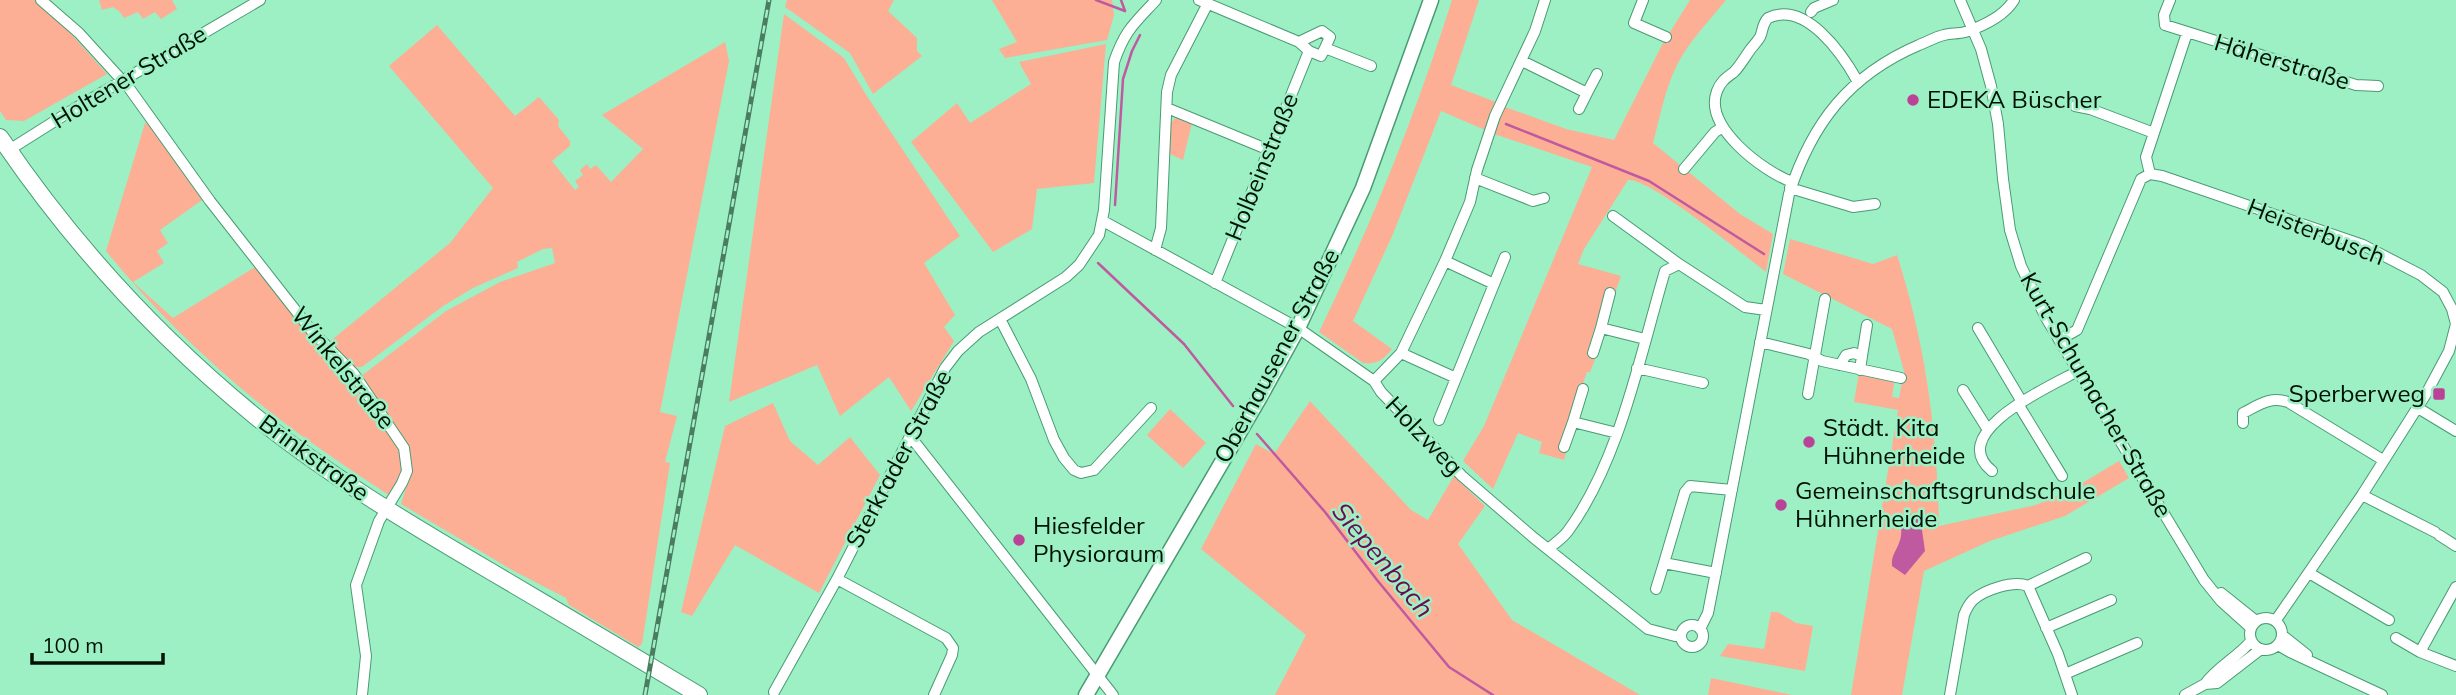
<svg xmlns="http://www.w3.org/2000/svg" width="2456" height="695" font-family="Mulish,sans-serif">
  <style>
    .green { fill: #fcaf94 }
    .water { fill: #bf5aa0 }
    .lines { fill: none; stroke-linecap: round; stroke-linejoin: round }
    .stream { stroke: #bf5aa0; stroke-width: 2.5 }
    .street-casing { stroke: #489b73; stroke-width: 12 }
    .secondary-casing { stroke: #489b73; stroke-width: 17 }
    .primary-casing { stroke: #489b73; stroke-width: 18 }
    .street { stroke: #fff; stroke-width: 10 }
    .secondary { stroke: #fff; stroke-width: 14 }
    .primary { stroke: #fff; stroke-width: 16 }
    .rail-casing { stroke: #4b7c61; stroke-width: 5 }
    .rail { stroke: #9df0c4; stroke-width: 2.5; stroke-dasharray: 8; stroke-linecap: butt }
    .poi-dot { fill: #ba4398; stroke: #9df0c4; stroke-width: 2.5 }
    .labels { text-anchor: middle; stroke-width: 5; stroke-linejoin: round; paint-order: stroke }
    .street-label { font-size: 24px; fill: #001207; stroke: #9df0c4 }
    .poi-label { font-size: 24px; fill: #001207; stroke: #9df0c4; text-anchor: start }
    .water-label { font-size: 26px; font-style: italic; fill: #6b0a54; stroke: #9df0c4 }
  </style>
  <rect width="100%" height="100%" fill="#9df0c4"/>
  <path class="green" d="M0,0H34L65,27L107,74L24,121L6,120L0,111Z
    M99,0H172L177,9L161,19L155,12L143,19L138,12L124,18L120,12L113,7L102,10Z
    M787,0H894L888,11L917,38V51L922,56L873,94L850,53L785,7Z
    M992,0H1112L1114,15L1107,40L1005,58L999,49L1017,42Z
    M1452,0H1479L1451,85L1496,102L1485,130L1441,111L1393,234L1353,321L1392,349C1384,359 1377,365 1363,363L1319,332C1371,225 1416,114 1452,0Z
    M1690,0H1726C1709,21 1689,41 1677,65C1665,89 1660,117 1653,143L1740,214L1773,234L1766,272C1744,255 1649,177 1628,180L1584,249L1578,264L1621,276L1615,293L1608,291L1596,357L1590,372H1587L1561,447L1567,450L1564,460L1539,453L1542,442L1518,433L1493,489L1463,461L1484,426L1592,167L1494,134L1505,107L1566,129L1614,140L1662,45Z
    M784,14L844,58L867,96L960,236L924,263L955,315L944,327L954,341L911,411L889,377L840,416L817,365L729,402Z
    M437,25L515,116L539,97L559,120L558,126L570,141V146L552,161L575,190L579,187L575,181L583,175L580,170L587,164L590,169L596,165L611,182L643,149L602,115L725,42L729,61L660,412L677,416L665,462L670,463L642,644L638,647L569,605L566,598L512,570L401,504C407,486 413,467 407,449L360,377L446,311L500,282L555,263L552,248L543,249L517,262L518,268L473,288L443,306L362,367H354L328,343L450,243L493,188L389,66Z
    M1106,44L1094,183L1037,189L1032,229L993,252L911,142L957,103L970,123L1031,84L1019,62Z
    M1178,117L1192,123L1183,160L1170,154L1171,123L1174,119Z
    M145,123L153,128L202,200L160,230L168,243L157,251L164,263L133,282L173,318L255,267L357,382L402,451L404,465L393,498C360,476 327,454 295,431C226,380 160,318 106,251Z
    M1790,239L1873,264L1897,255C1926,346 1937,431 1939,526L2036,505L2074,488L2119,461L2129,478L2065,516L1990,541L1924,571L1902,695H1851L1898,410L1854,402L1859,373L1892,380L1894,384L1892,397L1899,398L1904,371L1892,329L1783,274Z
    M1310,401L1411,510L1428,520L1454,476L1485,506L1458,544L1512,620L1640,695H1275L1306,635L1201,549L1256,444L1274,454Z
    M773,403L790,441L818,465L850,437L880,475L819,593L735,545L692,616L681,612L725,426Z
    M1170,409L1206,443L1183,468L1147,435Z
    M1771,612H1778L1796,623L1813,626L1805,671L1720,656L1728,644L1764,649Z
    M1711,678L1792,695H1708Z"/>
  <path class="water" d="M1906,513L1916,515L1921,523L1925,551L1905,575L1892,566C1891,555 1896,552 1899,543C1904,533 1898,523 1906,513Z"/>
  <g class="lines">
    <path class="stream" d="M1096,0L1125,11
      M1121,0L1125,11
      M1506,124L1649,181L1764,254
      M1115,205L1123,79L1132,51L1140,35
      M1098,263L1184,344L1233,406
      M1257,434L1325,512L1377,580L1449,667L1493,695"/>
    <defs>
      <path id="street" d="M41,0L79,33L129,88L210,201L311,330L354,374L404,448L407,471L402,483L379,521L356,585L366,656L362,695
        M1199,0L1299,42L1309,51L1321,56L1325,48L1371,66
        M1643,0L1634,23L1666,37
        M1960,0L1981,49L1991,86L1998,124L2003,179L2010,230L2021,266L2046,318L2204,580L2221,601L2251,628
        M2170,0L2164,15L2165,25L2356,85L2378,86
        M1811,12L1814,8L1833,0
        M1299,42L1322,31L1330,37L1325,48
        M1522,61L1587,93L1597,74
        M2075,106L2090,109L2154,133
        M1167,108L1269,150
        M1579,109L1587,93
        M9,150L74,109L260,0
        M1684,169L1715,132L1723,127
        M2150,174L2162,176L2363,245L2421,275L2443,292L2452,309L2456,324L2449,351L2426,394L2362,495L2276,620
        M2150,174L2146,157L2187,33
        M1475,178L1533,201L1544,198
        M1792,182C1763,171 1703,127 1717,91C1721,81 1726,78 1734,72C1740,66 1745,57 1750,50C1753,46 1757,42 1760,37C1763,31 1762,24 1768,18C1806,0 1843,55 1858,82
        M1790,188L1853,207L1875,204
        M1613,216L1679,264
        M1103,221L1298,328L1374,381L1381,392L1462,476L1534,538L1648,629L1675,636L1681,635
        M1155,250L1161,228L1167,92L1171,75L1207,5
        M1445,261L1494,284
        M1215,283L1309,51
        M1610,293L1601,328L1645,339
        M1000,319L1031,379L1054,440L1064,458L1074,470L1081,473L1094,470L1151,408
        M1978,328L2022,402
        M2059,340L2077,330L2141,179L2150,174
        M1760,342L1809,354L1822,361L1901,378
        M1401,353L1456,378
        M1593,353L1601,328
        M1862,356L1867,325
        M1840,365L1846,355L1854,353L1862,356L1860,370
        M1637,368L1703,383
        M1374,381L1401,353L1445,261L1470,202L1477,170L1495,116L1535,31L1545,0
        M1583,389L1573,422L1617,433
        M1963,390L1988,430
        M1808,394L1825,299
        M2018,404L2062,476
        M2418,408L2456,431
        M1439,420L1505,257
        M2243,423V413C2259,405 2270,396 2288,402L2383,460
        M910,436L1113,695
        M1564,447L1573,422
        M1992,471C1944,432 2053,385 2078,371
        M2362,495L2435,532
        M2439,535L2456,546
        M1548,549C1554,544 1563,538 1568,531C1620,460 1640,355 1665,271L1679,264L1745,307L1766,310
        M1716,573L1664,563L1685,492L1690,486L1732,490
        M2309,573L2389,620
        M837,579L946,638L953,648L952,655L934,695
        M2028,586L2086,558
        M2456,587L2420,652L2456,666
        M1656,589L1664,563
        M2221,593L2256,621
        M2250 634a16 16 0 1 1 32 0a16 16 0 1 1-32 0Z
        M1681 636a11 11 0 1 1 22 0a11 11 0 1 1-22 0Z
        M2046,628L2111,600
        M1700,629L1708,613L1789,194C1812,123 1849,75 1919,45C1927,42 1935,37 1944,35C1950,33 1958,34 1965,32C1983,26 2004,16 2014,0
        M2282,635L2307,655
        M2396,638L2420,652
        M2278,645L2290,652L2382,695
        M2065,674L2137,643
        M2205,684C2217,667 2238,657 2251,641
        M774,692L837,579L945,368L958,351L979,332L1066,277L1079,265L1099,235L1104,210L1114,62C1125,30 1134,24 1156,0
        M1950,695L1964,615C1966,610 1968,605 1973,600C1984,590 2013,580 2028,586L2058,654L2072,695
        M2185,695L2205,684L2217,683L2261,649"/>
      <path id="secondary" d="M1086,695L1260,397L1298,328L1363,188L1431,0"/>
      <path id="primary" d="M0,137C71,242 158,337 256,417C329,476 410,524 490,571C560,612 630,654 699,695"/>
    </defs>
    <use href="#street" class="street-casing"/>
    <use href="#secondary" class="secondary-casing"/>
    <use href="#primary" class="primary-casing"/>
    <use href="#street" class="street"/>
    <use href="#secondary" class="secondary"/>
    <use href="#primary" class="primary"/>
    <defs>
      <path id="rail" d="M645,695L769,0"/>
    </defs>
    <use href="#rail" class="rail-casing"/>
    <use href="#rail" class="rail"/>
  </g>
  <g class="poi-dot">
    <circle cx="1913" cy="100" r="7"/>
    <rect x="2432" y="387" width="14" height="14" rx="3.5"/>
    <circle cx="1809" cy="442" r="7"/>
    <circle cx="1781" cy="505" r="7"/>
    <circle cx="1019" cy="540" r="7"/>
  </g>
  <g class="labels">
    <g class="street-label">
      <text transform="translate(2282 62) rotate(17)" y="8">Häherstraße</text>
      <text transform="translate(129 77) rotate(-31)" y="8">Holtener Straße</text>
      <text transform="translate(1262 167) rotate(-68)" y="8">Holbeinstraße</text>
      <text transform="translate(2316 232) rotate(21)" y="8">Heisterbusch</text>
      <text transform="translate(1277 356) rotate(-62)" y="8">Oberhausener Straße</text>
      <text transform="translate(343 368) rotate(51)" y="8">Winkelstraße</text>
      <text transform="translate(2096 395) rotate(60)" y="8">Kurt-Schumacher-Straße</text>
      <text transform="translate(1424 436) rotate(46)" y="8">Holzweg</text>
      <text transform="translate(314 458) rotate(36)" y="8">Brinkstraße</text>
      <text transform="translate(899 459) rotate(-62)" y="8">Sterkrader Straße</text>
    </g>
    <g class="poi-label">
      <text x="1927" y="108">EDEKA Büscher</text>
      <text x="2425" y="402" text-anchor="end">Sperberweg</text>
      <text x="1823" y="436">Städt. Kita<tspan x="1823" dy="28">Hühnerheide</tspan></text>
      <text x="1795" y="499">Gemeinschaftsgrundschule<tspan x="1795" dy="28">Hühnerheide</tspan></text>
      <text x="1033" y="534">Hiesfelder<tspan x="1033" dy="28">Physioraum</tspan></text>
    </g>
    <g class="water-label">
      <text transform="translate(1383 560) rotate(50)" y="9">Siepenbach</text>
    </g>
  </g>
  <path d="M32 653v10h131v-10" fill="none" stroke="#001207" stroke-width="3.5"/>
  <text x="42" y="653" font-size="21" fill="#001207" stroke="#9df0c4" stroke-width="5" paint-order="stroke">100 m</text>
</svg>
